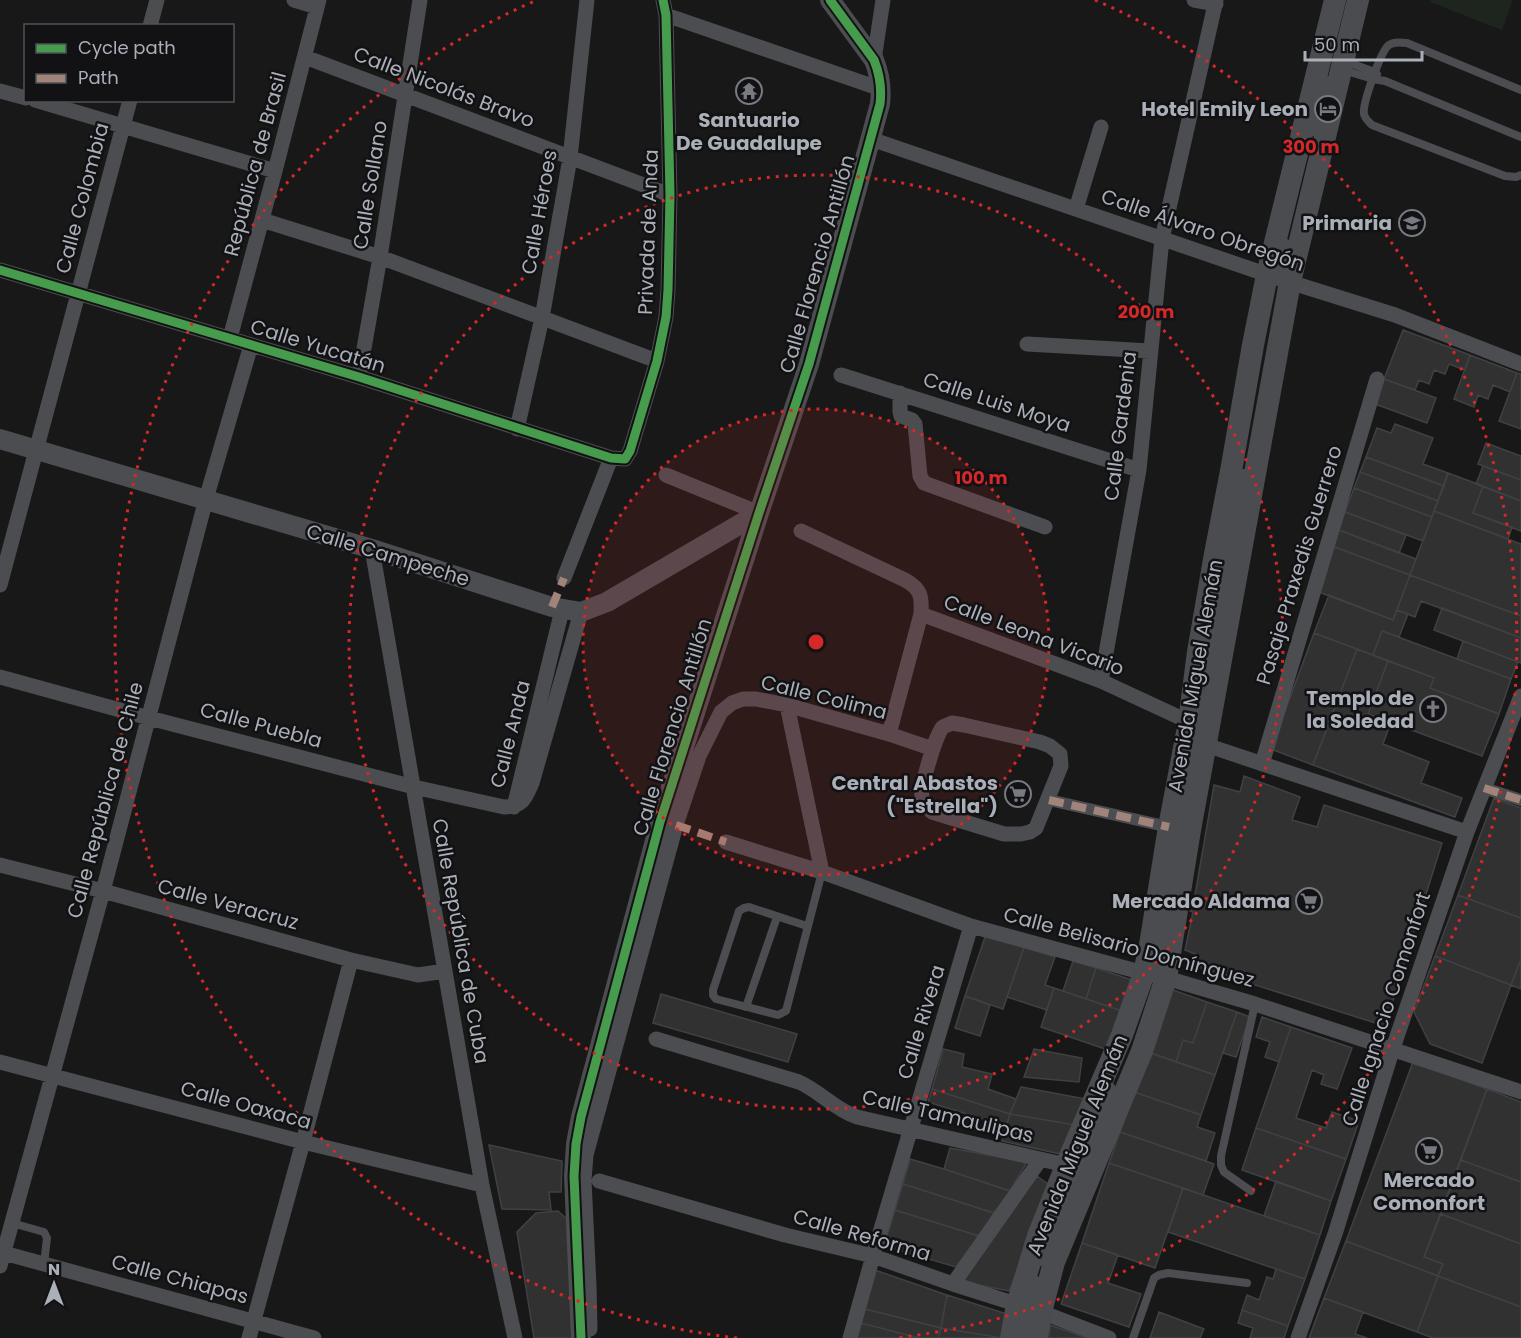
<svg xmlns="http://www.w3.org/2000/svg" width="1521" height="1338" font-family="Poppins,sans-serif">
  <style>
    .green { fill: #1e251f }
    .building { fill: #313132; stroke: #404144; stroke-width: 1.5 }
    .lines { fill: none; stroke-linecap: round; stroke-linejoin: round }
    .service { stroke: #4c4d51; stroke-width: 8 }
    .pedestrian { stroke: #4c4d51; stroke-width: 12 }
    .minor { stroke: #4c4d51; stroke-width: 15 }
    .tertiary { stroke: #4c4d51; stroke-width: 20 }
    .secondary { stroke: #4b4c4f; stroke-width: 22 }
    .quiet { stroke: #a18479; stroke-width: 8; stroke-dasharray: 15 8; stroke-linecap: butt }
    .cycleway-casing { stroke: #121214; stroke-width: 13 }
    .cycleway { stroke: #469c4c; stroke-width: 9 }
    .ring { fill: none; stroke: #d62828; stroke-width: 3; stroke-dasharray: 3 6 }
    .labels { text-anchor: middle; stroke-width: 5; stroke-linejoin: round; paint-order: stroke }
    .street-label { font-size: 20px; fill: #aaafb8; stroke: #121214 }
    .poi-label { font-size: 20px; font-weight: bold; fill: #aaafb8; stroke: #121214; text-anchor: end }
    .centre { fill: #d62828; stroke: #121214; stroke-width: 3 }
    .ring-label { font-size: 18px; text-anchor: middle; font-weight: bold; fill: #d62828; stroke: #121214; stroke-width: 5; stroke-linejoin: round; paint-order: stroke }
  </style>
  <rect width="100%" height="100%" fill="#181818"/>
  <path class="green" d="M1431,0H1513L1502,30L1430,2Z"/>
  <path class="building" d="M1403,330L1470,355L1465,370L1449,364L1445,374L1434,370L1429,384L1419,380L1415,390L1384,379Z
    M1470,355L1517,373L1510,392L1493,385L1488,399L1478,395L1474,407L1454,399Z
    M1517,373L1521,374V429L1499,421Z
    M1384,379L1436,398L1427,423L1375,404Z
    M1395,424L1433,438L1423,464L1448,473L1444,486L1366,457L1377,428L1391,433Z
    M1486,443L1521,456V480L1478,464Z
    M1366,457L1444,486L1438,501L1360,472Z
    M1483,466L1521,480V501L1476,484Z
    M1360,472L1438,501L1432,517L1354,488Z
    M1448,473L1483,486L1473,513L1512,527L1508,539L1434,511Z
    M1483,486L1521,501V531L1473,513Z
    M1354,488L1432,517L1423,541L1345,512Z
    M1434,511L1521,544V616L1410,575Z
    M1345,512L1406,535L1399,553L1339,530Z
    M1339,530L1416,559L1410,575L1332,546Z
    M1332,546L1410,575L1393,620L1316,591Z
    M1410,575L1521,616V638L1421,601L1415,617L1397,610Z
    M1329,595L1393,620L1397,610L1408,614L1399,637L1382,631L1373,655L1314,633Z
    M1442,608L1521,638V663L1434,630Z
    M1382,631L1511,679L1499,714L1430,688L1434,678L1373,655Z
    M1314,633L1357,649L1313,765L1271,749Z
    M1463,641L1518,662L1511,679L1457,659Z
    M1357,649L1388,661L1368,714L1391,722L1383,744L1429,762L1421,783L1462,798L1455,817L1313,765Z
    M1388,661L1434,678L1430,688L1499,714L1482,756L1368,714Z
    M1244,776L1300,797L1292,820L1317,827L1324,805L1442,843L1385,1026L1192,965L1195,954L1185,950L1193,912L1190,911L1191,901H1194L1214,785L1240,792Z
    M1494,798L1521,808V918L1458,895Z
    M1458,895L1521,918V959L1511,985L1435,956Z
    M986,934L1024,947L1003,1009L965,996Z
    M1024,947L1055,957L1045,985L1054,988L1047,1010L1007,997Z
    M1435,956L1511,985L1482,1063L1430,1044L1414,1012Z
    M1521,959V989L1511,985Z
    M1073,961L1096,968L1086,999L1063,991Z
    M1096,968L1132,980L1122,1011L1086,999Z
    M1054,988L1122,1011L1108,1050L1041,1027Z
    M1170,989L1207,1002L1193,1043L1183,1040L1176,1062L1148,1052Z
    M661,994L797,1034L788,1062L653,1023Z
    M965,996L990,1005L980,1036L955,1028Z
    M1207,1002L1237,1012L1215,1075L1176,1062L1183,1040L1193,1043Z
    M1237,1012L1250,1017L1236,1057L1223,1053Z
    M1262,1017L1291,1027L1279,1062L1265,1057L1270,1042L1256,1037Z
    M1291,1027L1352,1048L1337,1089L1321,1084L1324,1075L1312,1070L1296,1118L1326,1128L1332,1112L1359,1121L1346,1159L1256,1128Z
    M943,1049L964,1054L962,1067L992,1074L988,1089L1016,1099L1010,1114L932,1089Z
    M1034,1049L1082,1058L1079,1082L1024,1077Z
    M1148,1052L1215,1075L1201,1115L1134,1092Z
    M1413,1062L1487,1089L1424,1257L1443,1264L1438,1276L1346,1241Z
    M1021,1087L1086,1099L1075,1125L1010,1114Z
    M932,1089L1010,1114L1006,1126L928,1102Z
    M1487,1089L1521,1102V1182L1461,1160Z
    M1134,1092L1201,1115L1197,1127L1215,1133L1206,1161L1120,1132Z
    M1010,1114L1075,1125L1065,1155L1002,1141Z
    M1256,1128L1346,1159L1331,1201L1242,1170Z
    M1120,1132L1214,1164L1203,1195L1109,1163Z
    M489,1145L562,1161L561,1192H549L551,1210L502,1209Z
    M950,1148L1027,1162L1010,1191L944,1169Z
    M910,1159L944,1169L1010,1191L994,1213L903,1184Z
    M1461,1160L1521,1182V1244L1441,1214Z
    M1109,1163L1183,1188L1155,1268L1082,1243Z
    M1037,1176L1052,1187L1009,1291L962,1282Z
    M1276,1181L1331,1201L1320,1235L1264,1216Z
    M903,1184L994,1213L979,1236L895,1210Z
    M1183,1188L1320,1235L1305,1279L1168,1232Z
    M895,1210L979,1236L956,1267L884,1246Z
    M558,1211L569,1221L572,1338H534L517,1232L536,1213Z
    M1441,1214L1521,1244V1307L1438,1276L1443,1264L1424,1257Z
    M1346,1241L1438,1276L1417,1332L1324,1298Z
    M1082,1243L1118,1255L1108,1283L1141,1294L1129,1327L1061,1304Z
    M1276,1269L1305,1279L1288,1326L1242,1310L1247,1295L1259,1300L1267,1277L1273,1279Z
    M875,1270L947,1295L941,1328L865,1309Z
    M1438,1276L1521,1307V1338H1433L1417,1332Z
    M947,1295L1007,1314L1003,1338L941,1328Z
    M1324,1298L1363,1312L1355,1334L1367,1338H1309Z
    M865,1309L941,1328L938,1338H919L861,1323Z
    M1242,1310L1288,1326L1284,1338H1250L1253,1328L1238,1323Z
    M1159,1312L1204,1329L1200,1338H1150Z
    M861,1323L919,1338H857Z
    M1050,1325L1087,1338H1049Z
    M941,1328L1003,1338H938Z"/>
  <g class="lines">
    <path class="service" d="M1347,62L1375,72L1377,74
      M1343,70L1373,79L1385,81L1521,137
      M1521,90L1407,43C1401,43 1395,41 1389,45C1381,50 1362,105 1364,114C1365,119 1369,122 1372,125L1505,176L1516,177L1521,175
      M1314,132L1327,80
      M1281,276L1286,243
      M1205,683L1244,473
      M807,926L749,907L744,908L739,911L713,990V995L716,999L778,1015L786,1011L822,872
      M746,1007L777,917
      M1251,1191L1224,1172L1221,1165V1156L1255,1004
      M12,1223L44,1232L47,1238L44,1264
      M1041,1262L1080,1170L1111,1087
      M1024,1338L1029,1308L1036,1280
      M1133,1338L1154,1278L1159,1275L1168,1273L1247,1283"/>
    <path class="pedestrian" d="M1484,788L1521,800
      M1049,800L1169,827"/>
    <path class="minor" d="M294,0L317,7
      M1194,0L1216,4
      M666,15L881,89
      M150,26L157,0
      M305,57L670,195
      M874,60L883,0
      M0,91L26,98
      M35,100L275,171
      M871,139L1280,279L1395,315L1521,364
      M1076,209L1101,127
      M262,220L380,257L657,361
      M0,270L359,377L611,458L625,459L630,451L657,361L666,317L668,290L670,195L666,15L663,0
      M230,338L275,171L319,0
      M1027,344L1150,351
      M841,375L1139,470
      M359,377L380,257L420,0
      M900,393V412L901,416L912,420L915,424L920,476L924,483L1045,527
      M517,429L542,318L570,158L587,0
      M666,475L759,513
      M801,531L905,580C921,589 922,596 921,614L889,734
      M372,549L482,1185L515,1338
      M564,578L611,458
      M0,585L130,100
      M921,614L1101,681L1196,725
      M0,677L149,718L414,787L504,807C523,806 525,799 532,783L581,612
      M1101,681L1139,470L1162,239L1216,0
      M787,705L822,872
      M952,723L964,725L1040,742L1050,746L1060,754L1061,766L1036,828L1030,832L1021,834H1004L932,812C928,808 923,804 922,797C920,788 936,733 943,727C944,726 950,724 952,723Z
      M1206,745L1467,832
      M1262,764L1377,379
      M514,807L562,610
      M726,842L822,872L971,926L1144,973L1166,978L1255,1004L1521,1092
      M0,865L103,891L351,960L418,975L445,971
      M656,1039L799,1082C821,1092 834,1109 857,1117L1066,1165
      M0,1062L303,1142L482,1185
      M599,1181L785,1235L873,1256L953,1284L1041,1312L1109,1338
      M0,1252L314,1338
      M0,1266L103,891L206,499L251,345
      M953,1284L1040,1160
      M590,1329L589,1286L584,1180L586,1155L676,825L699,756L721,712L732,703L743,699H756L787,705L889,734L933,749
      M249,1338L303,1142L351,960
      M850,1338L873,1256L971,926
      M1298,1338L1335,1234L1393,1048L1467,832L1521,696"/>
    <path class="tertiary" d="M0,439L372,549L552,607L581,612L607,602L759,513
      M581,1338L574,1176L576,1144L581,1117L660,822L759,513L809,364L880,104C882,88 880,75 874,60L830,0"/>
    <path class="secondary" d="M1011,1338L1017,1305L1038,1236L1067,1163L1122,1035L1144,973L1150,945L1169,827L1189,722L1198,652L1215,554L1231,471L1253,345L1267,275L1335,0
      M1037,1338L1041,1312L1054,1262L1142,1051L1166,978L1190,830L1290,282L1358,0"/>
    <path class="quiet" d="M552,607L564,578
      M1484,788L1521,800
      M1049,800L1169,827
      M676,825L726,842"/>
    <defs>
      <path id="cycleway" d="M0,270L359,377L611,458L625,459L630,451L657,361L666,317L668,290L670,195L666,15L663,0
        M581,1338L574,1176L576,1144L581,1117L660,822L759,513L809,364L880,104C882,88 880,75 874,60L830,0"/>
    </defs>
    <use href="#cycleway" class="cycleway-casing"/>
    <use href="#cycleway" class="cycleway"/>
  </g>
  <circle cx="816" cy="642" r="233" fill="#d62828" fill-opacity=".12"/>
  <g class="ring">
    <circle cx="816" cy="642" r="233"/>
    <circle cx="816" cy="642" r="467"/>
    <path d="M737 1338A700 700 0 0 1 537 0M1095 0A700 700 0 0 1 895 1338"/>
  </g>
  <defs>
    <symbol id="temple-ring" viewBox="-11 -11 22 22"><circle r="9.5" fill="#121214" stroke="#777a80" stroke-width="1.5"/><path d="M0-6L5-2H3V0L6.5 2.5H4V6H1.5V3h-3V6H-4V2.5H-6.5L-3 0V-2H-5Z" fill="#777a80"/></symbol>
    <symbol id="hotel-ring" viewBox="-11 -11 22 22"><circle r="9.5" fill="#121214" stroke="#777a80" stroke-width="1.5"/><path d="M-6-4.5h1.5V1H6V5H4.5V3h-9V5H-6ZM-4 0a1.8 1.8 0 1 1 3.6 0ZM.5 0V-2.5h3Q6-2.5 6 0Z" fill="#777a80"/></symbol>
    <symbol id="school-ring" viewBox="-11 -11 22 22"><circle r="9.5" fill="#121214" stroke="#777a80" stroke-width="1.5"/><path d="M0-5L7-2L0 1L-7-2ZM-4 1L0 2.5L4 1V4Q0 6-4 4Z" fill="#777a80"/></symbol>
    <symbol id="church-ring" viewBox="-11 -11 22 22"><circle r="9.5" fill="#121214" stroke="#777a80" stroke-width="1.5"/><path d="M-1.2-6h2.4v3.5h3.3v2.4h-3.3V6h-2.4V-.1h-3.3v-2.4h3.3Z" fill="#777a80"/></symbol>
    <symbol id="supermarket-ring" viewBox="-11 -11 22 22"><circle r="9.5" fill="#121214" stroke="#777a80" stroke-width="1.5"/><path d="M-6-5.5h2.5l.6 2H6L4.5 2H-2.5L-4.4-4H-6ZM-1.5 3.2a1.3 1.3 0 1 0 .1 0ZM3 3.2a1.3 1.3 0 1 0 .1 0Z" fill="#777a80"/></symbol>
  </defs>
  <g fill-rule="evenodd">
    <use href="#temple-ring" x="734" y="76" width="30" height="30"/>
    <use href="#hotel-ring" x="1313" y="94" width="30" height="30"/>
    <use href="#school-ring" x="1397" y="208" width="30" height="30"/>
    <use href="#church-ring" x="1418" y="694" width="30" height="30"/>
    <use href="#supermarket-ring" x="1003" y="779" width="30" height="30"/>
    <use href="#supermarket-ring" x="1294" y="886" width="30" height="30"/>
    <use href="#supermarket-ring" x="1414" y="1136" width="30" height="30"/>
  </g>
  <g class="labels">
    <g class="street-label">
      <text transform="translate(444 87) rotate(21)" y="7">Calle Nicolás Bravo</text>
      <text transform="translate(255 164) rotate(-75)" y="7">República de Brasil</text>
      <text transform="translate(370 185) rotate(-81)" y="7">Calle Sollano</text>
      <text transform="translate(82 198) rotate(-75)" y="7">Calle Colombia</text>
      <text transform="translate(539 212) rotate(-80)" y="7">Calle Héroes</text>
      <text transform="translate(1203 230) rotate(19)" y="7">Calle Álvaro Obregón</text>
      <text transform="translate(648 232) rotate(-88)" y="7">Privada de Anda</text>
      <text transform="translate(817 264) rotate(-74)" y="7">Calle Florencio Antillón</text>
      <text transform="translate(318 346) rotate(17)" y="7">Calle Yucatán</text>
      <text transform="translate(997 402) rotate(18)" y="7">Calle Luis Moya</text>
      <text transform="translate(1120 426) rotate(-83)" y="7">Calle Gardenia</text>
      <text transform="translate(388 555) rotate(17)" y="7">Calle Campeche</text>
      <text transform="translate(1299 565) rotate(-73)" y="7">Pasaje Praxedis Guerrero</text>
      <text transform="translate(1034 635) rotate(21)" y="7">Calle Leona Vicario</text>
      <text transform="translate(1195 676) rotate(-80)" y="7">Avenida Miguel Alemán</text>
      <text transform="translate(824 697) rotate(14)" y="7">Calle Colima</text>
      <text transform="translate(261 725) rotate(15)" y="7">Calle Puebla</text>
      <text transform="translate(672 727) rotate(-73)" y="7">Calle Florencio Antillón</text>
      <text transform="translate(510 734) rotate(-76)" y="7">Calle Anda</text>
      <text transform="translate(105 800) rotate(-75)" y="7">Calle República de Chile</text>
      <text transform="translate(228 904) rotate(15)" y="7">Calle Veracruz</text>
      <text transform="translate(461 941) rotate(80)" y="7">Calle República de Cuba</text>
      <text transform="translate(1129 947) rotate(15)" y="7">Calle Belisario Domínguez</text>
      <text transform="translate(1386 1009) rotate(-72)" y="7">Calle Ignacio Comonfort</text>
      <text transform="translate(921 1022) rotate(-73)" y="7">Calle Rivera</text>
      <text transform="translate(246 1105) rotate(15)" y="7">Calle Oaxaca</text>
      <text transform="translate(948 1116) rotate(13)" y="7">Calle Tamaulipas</text>
      <text transform="translate(1077 1145) rotate(-68)" y="7">Avenida Miguel Alemán</text>
      <text transform="translate(862 1235) rotate(16)" y="7">Calle Reforma</text>
      <text transform="translate(180 1279) rotate(15)" y="7">Calle Chiapas</text>
    </g>
    <g class="poi-label">
      <text x="1308" y="116">Hotel Emily Leon</text>
      <text x="749" y="127" text-anchor="middle">Santuario<tspan x="749" dy="23">De Guadalupe</tspan></text>
      <text x="1392" y="230">Primaria</text>
      <text x="1414" y="705">Templo de<tspan x="1414" dy="23">la Soledad</tspan></text>
      <text x="998" y="790">Central Abastos<tspan x="998" dy="23">("Estrella")</tspan></text>
      <text x="1290" y="908">Mercado Aldama</text>
      <text x="1429" y="1187" text-anchor="middle">Mercado<tspan x="1429" dy="23">Comonfort</tspan></text>
    </g>
  </g>
  <circle cx="816" cy="642" r="9" class="centre"/>
  <g class="ring-label">
    <text x="1311" y="153">300 m</text>
    <text x="1146" y="318">200 m</text>
    <text x="981" y="484">100 m</text>
  </g>
  <rect x="24" y="24" width="210" height="78" fill="#121214" stroke="#4f5156" stroke-width="1.5"/>
  <rect x="36" y="44" width="30" height="9" fill="#469c4c" stroke="#4f5156" stroke-width="1.5"/>
  <text x="78" y="54" font-size="18" fill="#aaafb8">Cycle path</text>
  <rect x="36" y="74" width="30" height="9" fill="#a18479" stroke="#4f5156" stroke-width="1.5"/>
  <text x="78" y="84" font-size="18" fill="#aaafb8">Path</text>
  <g transform="translate(54 1284)" stroke="#121214" stroke-width="4.5" paint-order="stroke">
  <path d="M0-4.5L10 22L0 15L-10 22Z" fill="#aaafb8"/>
  <text y="-9" font-size="16" font-weight="bold" text-anchor="middle" fill="#aaafb8">N</text>
  </g>
  <path d="M1305 51v9h117v-9" fill="none" stroke="#aaafb8" stroke-width="3"/>
  <text x="1314" y="51" font-size="18" fill="#aaafb8" stroke="#121214" stroke-width="4.5" paint-order="stroke">50 m</text>
</svg>
